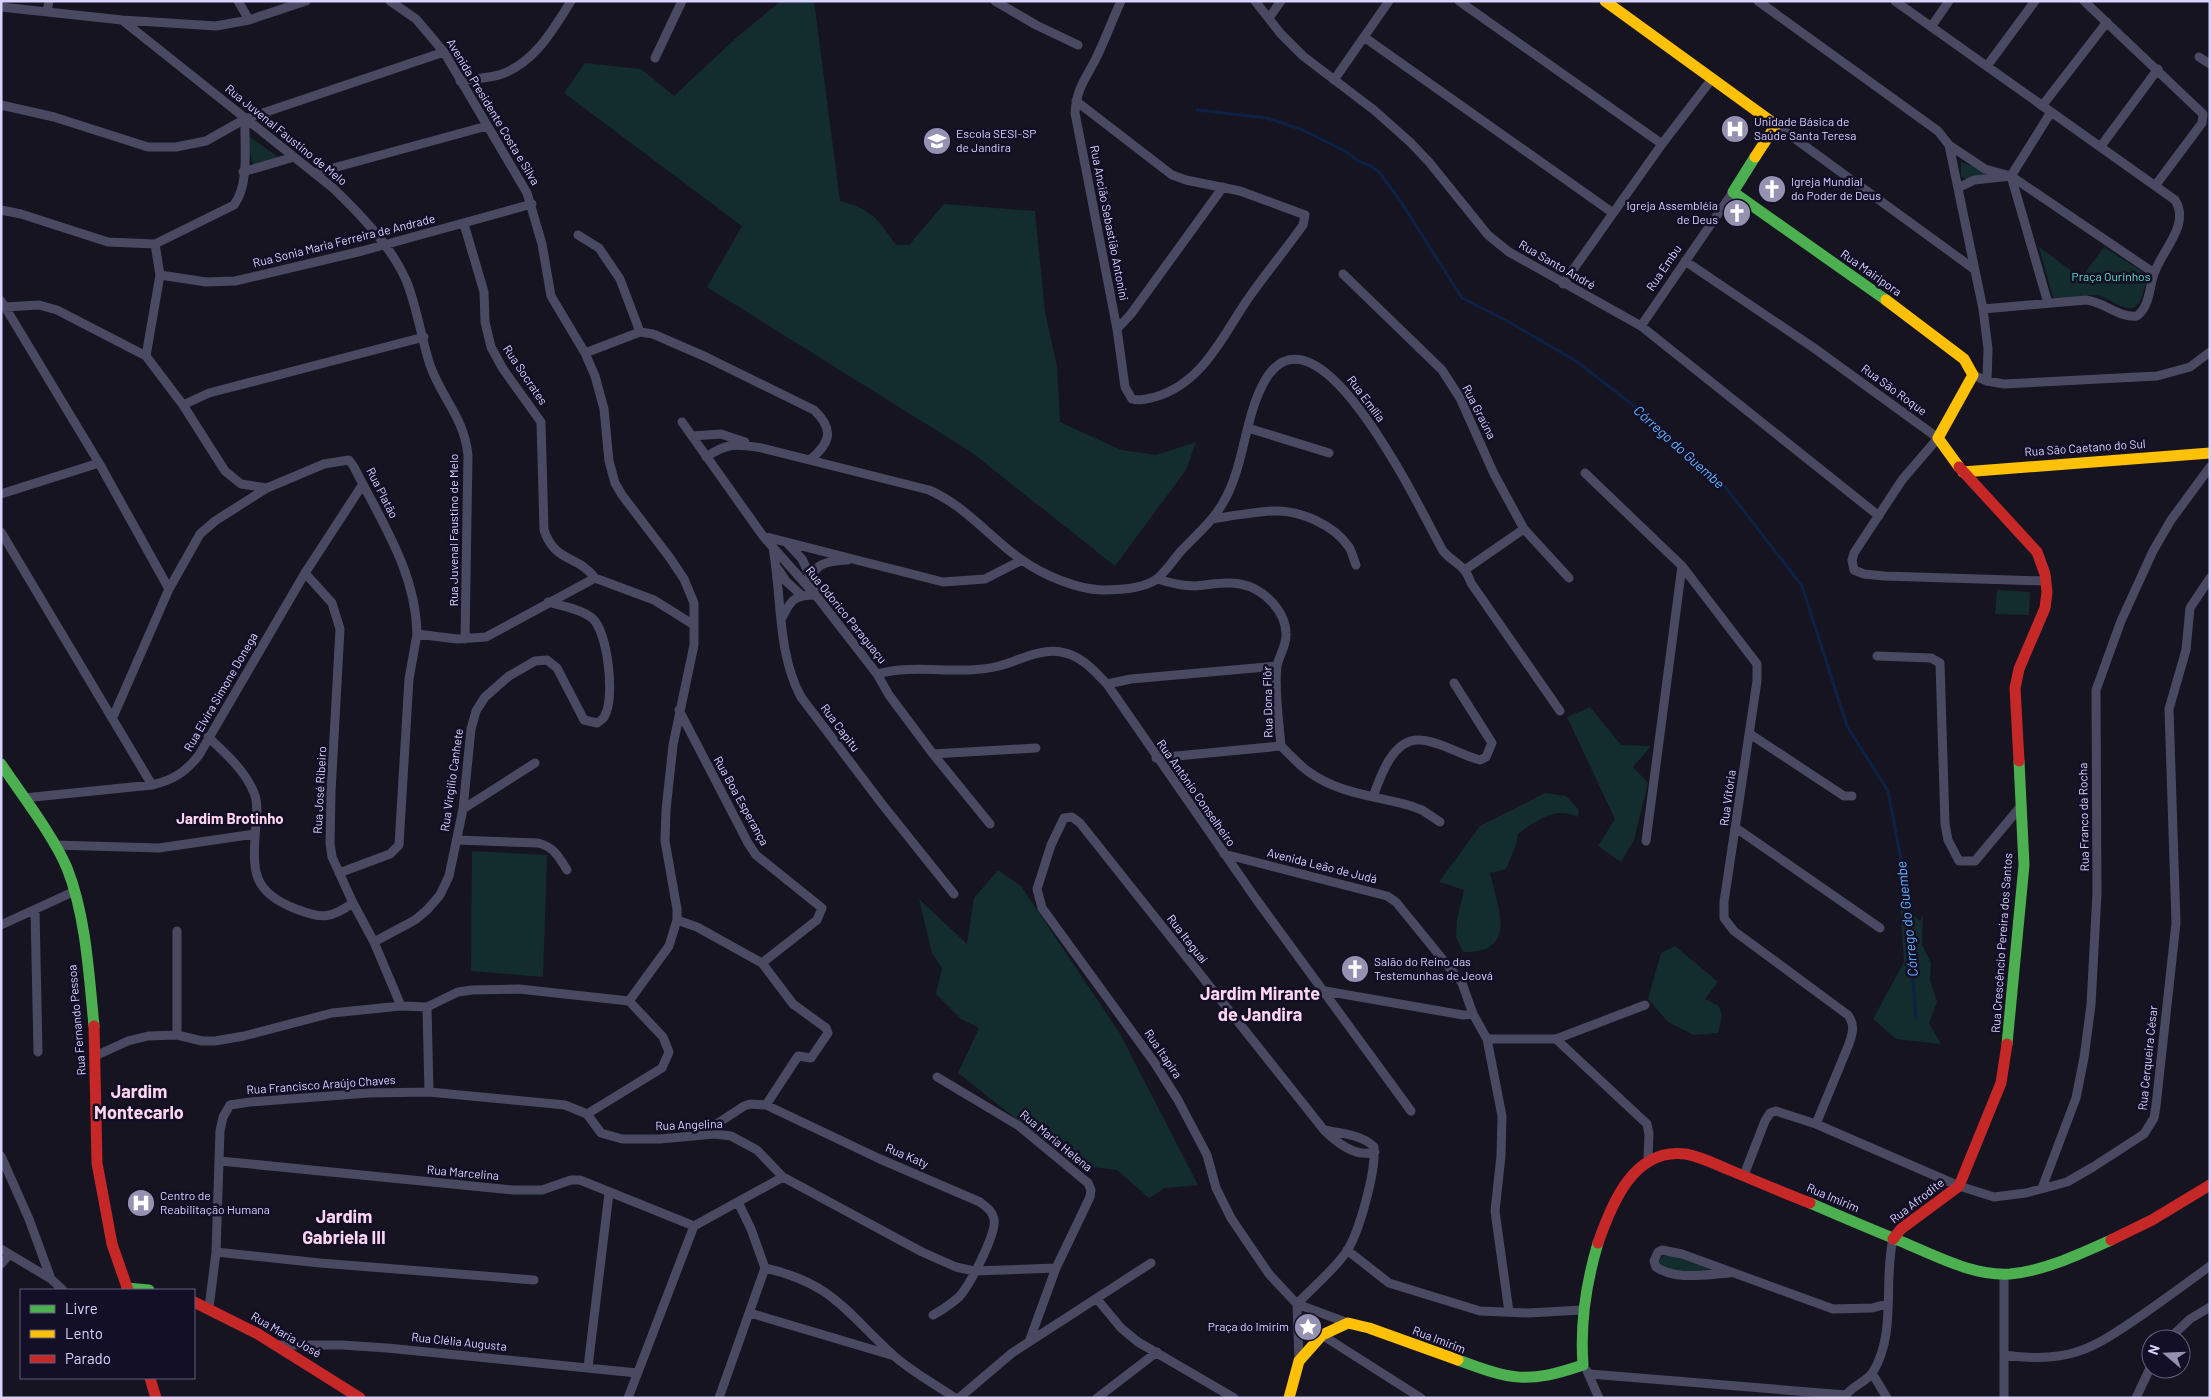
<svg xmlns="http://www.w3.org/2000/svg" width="2211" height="1399" font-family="Barlow,sans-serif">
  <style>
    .green { fill: #132c2d }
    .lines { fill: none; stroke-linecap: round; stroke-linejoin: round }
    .stream { stroke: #0d2144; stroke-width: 3 }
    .street { stroke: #4a4962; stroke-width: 9 }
    .fast { stroke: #4caf50; stroke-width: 11 }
    .slow { stroke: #ffc107; stroke-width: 11 }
    .jam { stroke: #c62828; stroke-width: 11 }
    .labels { text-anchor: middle; stroke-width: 5; stroke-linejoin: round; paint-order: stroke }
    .street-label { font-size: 12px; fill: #d9d4ff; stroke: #130f26 }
    .poi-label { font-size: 12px; fill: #d9d4ff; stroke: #130f26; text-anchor: start }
    .park-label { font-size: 12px; fill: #5fe0c0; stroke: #130f26 }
    .water-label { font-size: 14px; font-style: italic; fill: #62b6ff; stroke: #130f26 }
    .quarter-label { font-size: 15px; font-weight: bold; fill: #ffd6f0; stroke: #130f26 }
    .district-label { font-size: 18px; font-weight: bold; fill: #ffd6f0; stroke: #130f26 }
  </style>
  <rect width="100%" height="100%" fill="#161421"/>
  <path class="green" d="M781,1H814L840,201C873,210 877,218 896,245H909L944,204L1035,211L1045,312L1057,367L1060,422L1121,450L1156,455L1196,442L1186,470L1115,566L971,452L707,287L742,226L564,93L585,63L641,69L674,96L736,38Z
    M250,137L281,159L254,168L247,141Z
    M1961,162L1986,171V174L1966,179L1961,176Z
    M2039,247L2081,278L2104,247L2146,274C2148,281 2144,289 2142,296C2134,323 2111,297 2096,295C2082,294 2067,300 2053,298Z
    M1997,590L2030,592L2029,615L1995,614Z
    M1590,707L1621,745L1651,746L1633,767L1648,783L1634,840L1621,862L1598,846L1615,819L1567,717Z
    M1545,793L1566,796L1579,810L1578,817C1555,806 1537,820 1518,834L1516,845L1506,869L1490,873C1498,908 1519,953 1463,952L1456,937L1457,919L1464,890L1439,882L1480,826Z
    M472,851L547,855L543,977L471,971Z
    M998,870L1021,886L1119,1032L1198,1185L1165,1188L1149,1198L1117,1170L1075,1165L958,1073L979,1028L961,1019L936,994L942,968L932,953L919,899L967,944L974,898Z
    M1900,902L1920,921L1923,914L1922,945L1931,963L1930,980L1937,1002L1929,1023L1941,1044L1896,1039L1873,1019L1904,962Z
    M1675,946L1718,982L1705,999L1719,1006L1722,1016L1718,1033L1694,1035L1668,1022L1648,999L1661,953Z
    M1663,1256H1673L1713,1270L1687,1272L1662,1268L1658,1262Z"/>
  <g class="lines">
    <path class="stream" d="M1197,110L1267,118L1303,130L1345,151L1358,161L1371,166L1379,172L1401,202L1462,298L1509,322L1576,361L1628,401L1723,484L1802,586L1847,726L1888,791L1905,880L1916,1018"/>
    <path class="street" d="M238,1L249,20
      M995,1L1036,25L1078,45
      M1255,1L1281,34L1303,56L1374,110L1410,142L1429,162L1488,235L1509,252L1641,326L1879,516
      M1459,1L1662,144
      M1758,1L1938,131L1949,145L1983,309L1988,349L1987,381
      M1895,1L2175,200C2191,225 2161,251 2154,274C2149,288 2150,306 2137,316C2118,318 2105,302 2086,300L1983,309
      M2084,1L2203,114L2202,123L2155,186
      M1,7L122,20L216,26L249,20L306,1
      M47,12L49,1
      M1269,18L1281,1
      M122,20L333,188C360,214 391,246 406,280C417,307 421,337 430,365C442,399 464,417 468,455L465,639
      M1931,27L1949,1
      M1364,37L1613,213
      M2199,57L2210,64
      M655,58L682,1
      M1987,66L2035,1
      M1334,80L1389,1
      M460,81C472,79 486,78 499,75C534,64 553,30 571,1
      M1076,101L1172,175L1186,180L1240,191L1305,215L1303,225C1286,249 1267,272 1250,296C1223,334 1204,383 1155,397C1147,399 1139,401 1132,399L1125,387L1117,329L1075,113C1077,84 1088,77 1099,52C1107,35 1113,18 1121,1
      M1,105L54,117L148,147H176L206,141L245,119L444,52
      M2042,106L2107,22
      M1776,125L1974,269
      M1949,145L1985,169L2011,176L2154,273
      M2101,146L2158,69
      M243,172L294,157
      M315,173L487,126
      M2011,176L2051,112
      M1958,188L1974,180L2011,176L2048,303
      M1,210L21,214L108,242L155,244L234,205C250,183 244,146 245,119
      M464,224L484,292L485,322L491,347L503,369L541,422L544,530C555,563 578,555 595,578
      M578,235L599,248L620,279L640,332
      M1685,261L1814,348L1938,438L1902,480L1854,553L1852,560L1854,570L1864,574L1884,576L2045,581
      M1343,274L1442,370L1460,398L1494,474L1524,529L1569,578
      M160,275L206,282L235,281L362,251L532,204
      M1563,284L1662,144L1711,80
      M1,301L5,307L39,305L57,310L146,356L183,405L225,471L241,484L267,488L324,464L349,460L354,467C381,521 416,572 417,634L457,639L486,637L595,578L654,600L694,625
      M5,307L99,463L169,589
      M1641,326L1733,192
      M1117,329L1131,314L1223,187
      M585,353L640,332L653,334L706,357L814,410C834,429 831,442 811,459
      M146,356L160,275L155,244
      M1973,375L1987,381L2004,384L2157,376L2190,367L2210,352
      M183,405L209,393L424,337
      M682,422L763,536L818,598L877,674L889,695L933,754L990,824
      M1248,428L1329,453
      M693,436L721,434L745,442
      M706,457C728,442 737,444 762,448L929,490C966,506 990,538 1022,560C1043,575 1076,589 1102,590C1118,590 1145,589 1158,578C1167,570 1174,559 1181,551C1196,535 1214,520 1224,501C1244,466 1244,422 1262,386C1314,281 1423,516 1443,551C1456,566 1464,563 1471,583L1560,711
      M1585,473L1682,566L1757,664V681L1724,902V918L1734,931L1848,1015C1855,1025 1853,1032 1849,1044L1816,1124
      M1,494L99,463
      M1212,519C1232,516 1253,512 1274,511C1300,510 1334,525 1349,547C1352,552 1354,560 1356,565
      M1,532L152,785
      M763,536L943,582L985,579L1022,560
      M786,542L802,559L812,580
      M773,548C782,597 777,653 801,697L882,804L954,894
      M778,569L786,581L801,595
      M1466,569L1524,529
      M305,573L332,603L340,629L331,792L330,843L332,857L353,903L374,942L401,1006
      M1158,579C1170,583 1182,586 1195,586C1210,585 1225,581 1240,584C1263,588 1285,610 1286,633C1287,646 1279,655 1277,666C1274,688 1279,723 1281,746C1290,755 1299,765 1309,772C1339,794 1377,796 1411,806L1422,810L1440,822
      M783,616C791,599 796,595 815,595C806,565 823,561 848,560
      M1877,656L1931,658L1940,663L1945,824L1948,840L1959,861H1975L2021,806
      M877,674C917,663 959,676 999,666C1018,661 1040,648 1061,652C1081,655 1094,671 1107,684L1256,899L1411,1111
      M1107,684L1131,679L1277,666
      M113,717L169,589L200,534L215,521L267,488
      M1750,734L1844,796H1852
      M208,737C225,753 245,770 254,793C258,802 257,813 256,823C253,868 249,891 296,909C322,919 330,919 353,903
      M933,754L1036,748
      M1156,758L1281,746
      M1373,797C1380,777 1393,738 1420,740C1440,741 1460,755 1480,760L1486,757L1492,743L1454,683
      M24,798L152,785C173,780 186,772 199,755L305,573L363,484
      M463,809L535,763
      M1736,828L1880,928
      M457,840L538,843C554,847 559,857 567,870
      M1646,841L1682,566
      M54,845L159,848L255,834
      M1224,854L1387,896L1396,902L1462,983L1473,1014L1487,1039L1502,1116L1501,1156L1495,1211L1509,1312
      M339,873L390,854L399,845L409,679L417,634
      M35,910L38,1052
      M677,920L697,927L762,963L817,920L822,908L756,855L748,843L679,710
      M1,925L75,891
      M177,931V1035
      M374,942L415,920L427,910L440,895L449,876L463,809L471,729L476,711L485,697L509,676L535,661L547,660L557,668L584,720L597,723C600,721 604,719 605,715C615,698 608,631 592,618C581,609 561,606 548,602
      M762,963L793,1004L826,1028L828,1033L811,1058L798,1056L766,1105
      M1325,991L1463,1015L1473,1014
      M629,1001L663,1037L669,1052L662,1068L587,1114L601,1133L622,1139H660L715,1134L731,1136L757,1150L783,1177L922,1252L956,1267L974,1271L1056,1268
      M427,1007L429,1092
      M1487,1039H1556L1645,1005
      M1556,1039L1647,1124L1649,1134L1648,1160
      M95,1056L128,1041L148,1036L177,1035L202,1041H215L244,1036L332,1013L401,1006L427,1007L458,992L472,990L519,989L629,1001L669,946L677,920V909L665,841L666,810L673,745L694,645V603L684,579L670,558L622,495L615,483L609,461L604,409L595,376L585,353L551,296L542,244L527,193L444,52L416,19L390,1
      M937,1077L1019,1126L1088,1183L1091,1190L1090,1197L1056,1268L1029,1342
      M700,1135L744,1106L750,1104L766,1105L880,1159L980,1202C986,1207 992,1210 994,1219C997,1234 969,1286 959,1297C951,1304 942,1310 933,1315
      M1,1156L29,1219L51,1279
      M220,1161L513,1190H542L571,1180H580L694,1226
      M1744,1175L1765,1121L1770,1113L1776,1111L1816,1124L1959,1186L1994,1197L2026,1193L2067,1182L2093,1167L2144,1134L2154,1118L2156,1106L2176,923L2169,709L2186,650L2190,608L2210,578
      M2042,1188L2076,1098L2084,1058L2091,1005L2097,893L2096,690L2121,621L2153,551L2171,520L2210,467
      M1,1249L51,1279L63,1290
      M1347,1250L1389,1283L1480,1311L1528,1313L1582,1310
      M216,1252L320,1263L534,1280
      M1,1264L9,1255
      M765,1268C832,1283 845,1311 892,1354C910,1371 935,1384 955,1398
      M1730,1273C1707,1274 1676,1281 1656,1267L1654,1261L1658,1252L1662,1250L1682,1254L1833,1309L1872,1308L1887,1304
      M2004,1274V1398
      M1097,1299L1121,1328L1138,1342L1234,1398
      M1297,1304C1313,1287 1334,1270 1347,1251C1360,1230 1376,1171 1374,1147C1363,1135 1340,1133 1324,1130
      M1297,1304L1299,1361
      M209,1308L216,1252L220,1131L223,1117L230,1105L250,1102L369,1093L429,1092L565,1105L587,1114
      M750,1313L891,1355
      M1348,1323L1297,1304L1269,1274L1231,1218L1216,1188L1207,1155L1178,1100L1154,1062L1042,908L1037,889L1051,845L1064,818L1072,817L1080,823L1324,1130C1336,1142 1356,1158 1375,1152
      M1322,1335L1421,1398
      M2169,1339L2190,1319L2210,1307
      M278,1345H342L387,1348L637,1373
      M2004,1355C2068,1364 2091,1350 2142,1315C2165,1299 2187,1283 2210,1266
      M588,1367L609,1193
      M1587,1371L1599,1398
      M1872,1373L1887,1398
      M1590,1374L1846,1395
      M628,1398L694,1226L783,1177
      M719,1398L765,1268L751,1229L738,1202
      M959,1398L1012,1353L1151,1263
      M1097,1398L1157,1352
      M1844,1398C1850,1386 1866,1383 1873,1372C1897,1332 1883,1282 1893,1239
      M2136,1398L2151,1366"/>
    <path class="fast" d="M1755,157L1733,192L1886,300
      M1,764C21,794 53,835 67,868C86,916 89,975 94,1026
      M2007,1044L2024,865L2019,761
      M1810,1203C1842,1217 1873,1230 1905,1243C1938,1257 1974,1276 2010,1274C2044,1271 2080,1254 2111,1240
      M127,1288L149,1290
      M1458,1360C1512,1380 1527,1384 1583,1365C1580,1324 1586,1283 1598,1243"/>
    <path class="slow" d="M1605,1L1776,125L1755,157
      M1886,300L1964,359L1973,375L1938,438L1959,467
      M1963,472L2210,453
      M1289,1398L1299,1361L1322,1335L1348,1323L1369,1328L1458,1360"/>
    <path class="jam" d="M1959,467L2037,552L2045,574L2047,592L2045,608L2019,669L2015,688L2019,761
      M94,1026L97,1163L112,1244L128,1290
      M1893,1239L1901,1229L1959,1186L2001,1083L2007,1044
      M2111,1240L2152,1220L2210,1185
      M1598,1243C1612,1203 1634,1147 1686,1154C1702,1157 1717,1165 1732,1171C1758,1182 1784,1193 1810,1203
      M194,1302L258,1334L360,1398
      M150,1378L156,1398"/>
  </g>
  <defs>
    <symbol id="hospital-disc" viewBox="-11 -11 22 22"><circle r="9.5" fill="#9591b1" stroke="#130f26"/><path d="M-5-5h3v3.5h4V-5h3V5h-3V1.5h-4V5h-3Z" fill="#fff"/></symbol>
    <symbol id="school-disc" viewBox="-11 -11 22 22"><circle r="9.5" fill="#9591b1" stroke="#130f26"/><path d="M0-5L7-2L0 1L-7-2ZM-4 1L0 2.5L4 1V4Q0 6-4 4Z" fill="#fff"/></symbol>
    <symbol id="church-disc" viewBox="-11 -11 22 22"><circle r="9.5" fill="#9591b1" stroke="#130f26"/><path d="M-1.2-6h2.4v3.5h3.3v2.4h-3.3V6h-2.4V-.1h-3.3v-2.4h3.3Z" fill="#fff"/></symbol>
    <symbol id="sight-disc" viewBox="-11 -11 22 22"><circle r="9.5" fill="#9591b1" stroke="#130f26"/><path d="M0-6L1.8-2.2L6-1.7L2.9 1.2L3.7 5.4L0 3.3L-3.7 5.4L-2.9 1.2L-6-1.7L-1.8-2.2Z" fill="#fff"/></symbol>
  </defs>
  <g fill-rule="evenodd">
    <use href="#hospital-disc" x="1719" y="113" width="32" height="32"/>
    <use href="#school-disc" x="921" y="125" width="32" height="32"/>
    <use href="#church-disc" x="1756" y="173" width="32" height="32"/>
    <use href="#church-disc" x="1721" y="197" width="32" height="32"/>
    <use href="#church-disc" x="1339" y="953" width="32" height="32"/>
    <use href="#hospital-disc" x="125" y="1187" width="32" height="32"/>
    <use href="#sight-disc" x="1292" y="1311" width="32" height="32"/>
  </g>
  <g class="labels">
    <g class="street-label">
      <text transform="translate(493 112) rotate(59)" y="4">Avenida Presidente Costa e Silva</text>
      <text transform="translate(286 135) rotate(39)" y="4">Rua Juvenal Faustino de Melo</text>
      <text transform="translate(1109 223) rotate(79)" y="4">Rua Ancião Sebastião Antonini</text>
      <text transform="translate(344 241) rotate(-14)" y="4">Rua Sonia Maria Ferreira de Andrade</text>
      <text transform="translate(1557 265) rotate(30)" y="4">Rua Santo André</text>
      <text transform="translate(1664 268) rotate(-56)" y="4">Rua Embu</text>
      <text transform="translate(1871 273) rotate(35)" y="4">Rua Mairipora</text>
      <text transform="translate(525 375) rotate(56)" y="4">Rua Socrates</text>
      <text transform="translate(1894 390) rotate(36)" y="4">Rua São Roque</text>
      <text transform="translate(1366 399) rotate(53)" y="4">Rua Emília</text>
      <text transform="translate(1479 412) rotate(63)" y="4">Rua Graúna</text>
      <text transform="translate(2085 448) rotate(-4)" y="4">Rua São Caetano do Sul</text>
      <text transform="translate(382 493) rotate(63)" y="4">Rua Platão</text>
      <text transform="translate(454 530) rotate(-90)" y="4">Rua Juvenal Faustino de Melo</text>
      <text transform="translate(846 615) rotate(51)" y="4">Rua Odorico Paraguaçu</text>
      <text transform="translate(221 692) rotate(-60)" y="4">Rua Elvira Simone Donega</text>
      <text transform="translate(1268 702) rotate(-91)" y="4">Rua Dona Flôr</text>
      <text transform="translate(840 728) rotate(53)" y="4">Rua Capitu</text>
      <text transform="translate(452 780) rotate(-82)" y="4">Rua Virgilio Canhete</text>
      <text transform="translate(320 790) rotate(-87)" y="4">Rua José Ribeiro</text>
      <text transform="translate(1196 793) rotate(55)" y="4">Rua Antônio Conselheiro</text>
      <text transform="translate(1728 798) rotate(-82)" y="4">Rua Vitória</text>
      <text transform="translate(741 801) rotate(61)" y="4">Rua Boa Esperança</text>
      <text transform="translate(2084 817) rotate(-91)" y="4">Rua Franco da Rocha</text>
      <text transform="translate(1322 866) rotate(14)" y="4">Avenida Leão de Judá</text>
      <text transform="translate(1187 939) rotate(52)" y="4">Rua Itaguaí</text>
      <text transform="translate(2002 943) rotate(-86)" y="4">Rua Crescêncio Pereira dos Santos</text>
      <text transform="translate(77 1020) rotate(-95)" y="4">Rua Fernando Pessoa</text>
      <text transform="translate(1163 1054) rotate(56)" y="4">Rua Itapira</text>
      <text transform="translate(2148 1058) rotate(-84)" y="4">Rua Cerqueira César</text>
      <text transform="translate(321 1085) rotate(-4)" y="4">Rua Francisco Araújo Chaves</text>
      <text transform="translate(689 1125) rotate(-2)" y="4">Rua Angelina</text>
      <text transform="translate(1056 1141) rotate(39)" y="4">Rua Maria Helena</text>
      <text transform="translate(907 1156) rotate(23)" y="4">Rua Katy</text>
      <text transform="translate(463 1173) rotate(5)" y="4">Rua Marcelina</text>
      <text transform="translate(1833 1198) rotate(23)" y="4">Rua Imirim</text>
      <text transform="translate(1917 1201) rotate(-38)" y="4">Rua Afrodite</text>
      <text transform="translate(286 1335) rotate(30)" y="4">Rua Maria José</text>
      <text transform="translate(1439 1340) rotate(21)" y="4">Rua Imirim</text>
      <text transform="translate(459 1342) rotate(6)" y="4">Rua Clélia Augusta</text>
    </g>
    <g class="poi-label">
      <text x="1754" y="126">Unidade Básica de<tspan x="1754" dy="14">Saúde Santa Teresa</tspan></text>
      <text x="956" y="138">Escola SESI-SP<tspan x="956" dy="14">de Jandira</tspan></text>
      <text x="1791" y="186">Igreja Mundial<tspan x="1791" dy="14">do Poder de Deus</tspan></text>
      <text x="1718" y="210" text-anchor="end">Igreja Assembléia<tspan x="1718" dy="14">de Deus</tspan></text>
      <text x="1374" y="966">Salão do Reino das<tspan x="1374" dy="14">Testemunhas de Jeová</tspan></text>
      <text x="160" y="1200">Centro de<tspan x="160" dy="14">Reabilitação Humana</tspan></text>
      <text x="1289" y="1331" text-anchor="end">Praça do Imirim</text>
    </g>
    <g class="park-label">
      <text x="2111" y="281">Praça Ourinhos</text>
    </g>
    <g class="water-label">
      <text transform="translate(1679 447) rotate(42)" y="5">Córrego do Guembe</text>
      <text transform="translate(1907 919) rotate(-96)" y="5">Córrego do Guembe</text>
    </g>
    <g class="quarter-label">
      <text x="230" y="824">Jardim Brotinho</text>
    </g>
    <g class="district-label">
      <text x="1260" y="1000">Jardim Mirante<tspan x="1260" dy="21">de Jandira</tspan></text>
      <text x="139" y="1098">Jardim<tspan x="139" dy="21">Montecarlo</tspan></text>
      <text x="344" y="1223">Jardim<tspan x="344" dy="21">Gabriela III</tspan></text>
    </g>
  </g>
  <rect width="2211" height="1399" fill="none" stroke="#d9d4ff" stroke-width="5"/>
  <rect x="20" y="1289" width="175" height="90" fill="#130f26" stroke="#625e7d"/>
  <rect x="30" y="1305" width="25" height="8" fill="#4caf50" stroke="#625e7d"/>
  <text x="65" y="1314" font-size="15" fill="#d9d4ff">Livre</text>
  <rect x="30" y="1330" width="25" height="8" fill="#ffc107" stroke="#625e7d"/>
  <text x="65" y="1339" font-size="15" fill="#d9d4ff">Lento</text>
  <rect x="30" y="1355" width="25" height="8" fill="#c62828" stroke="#625e7d"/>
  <text x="65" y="1364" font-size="15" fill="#d9d4ff">Parado</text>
  <g transform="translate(2166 1354) rotate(289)"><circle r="24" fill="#130f26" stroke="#625e7d"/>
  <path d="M0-4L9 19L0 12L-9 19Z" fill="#9591b1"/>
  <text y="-8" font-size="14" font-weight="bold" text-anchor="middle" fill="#d9d4ff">N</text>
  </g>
</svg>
